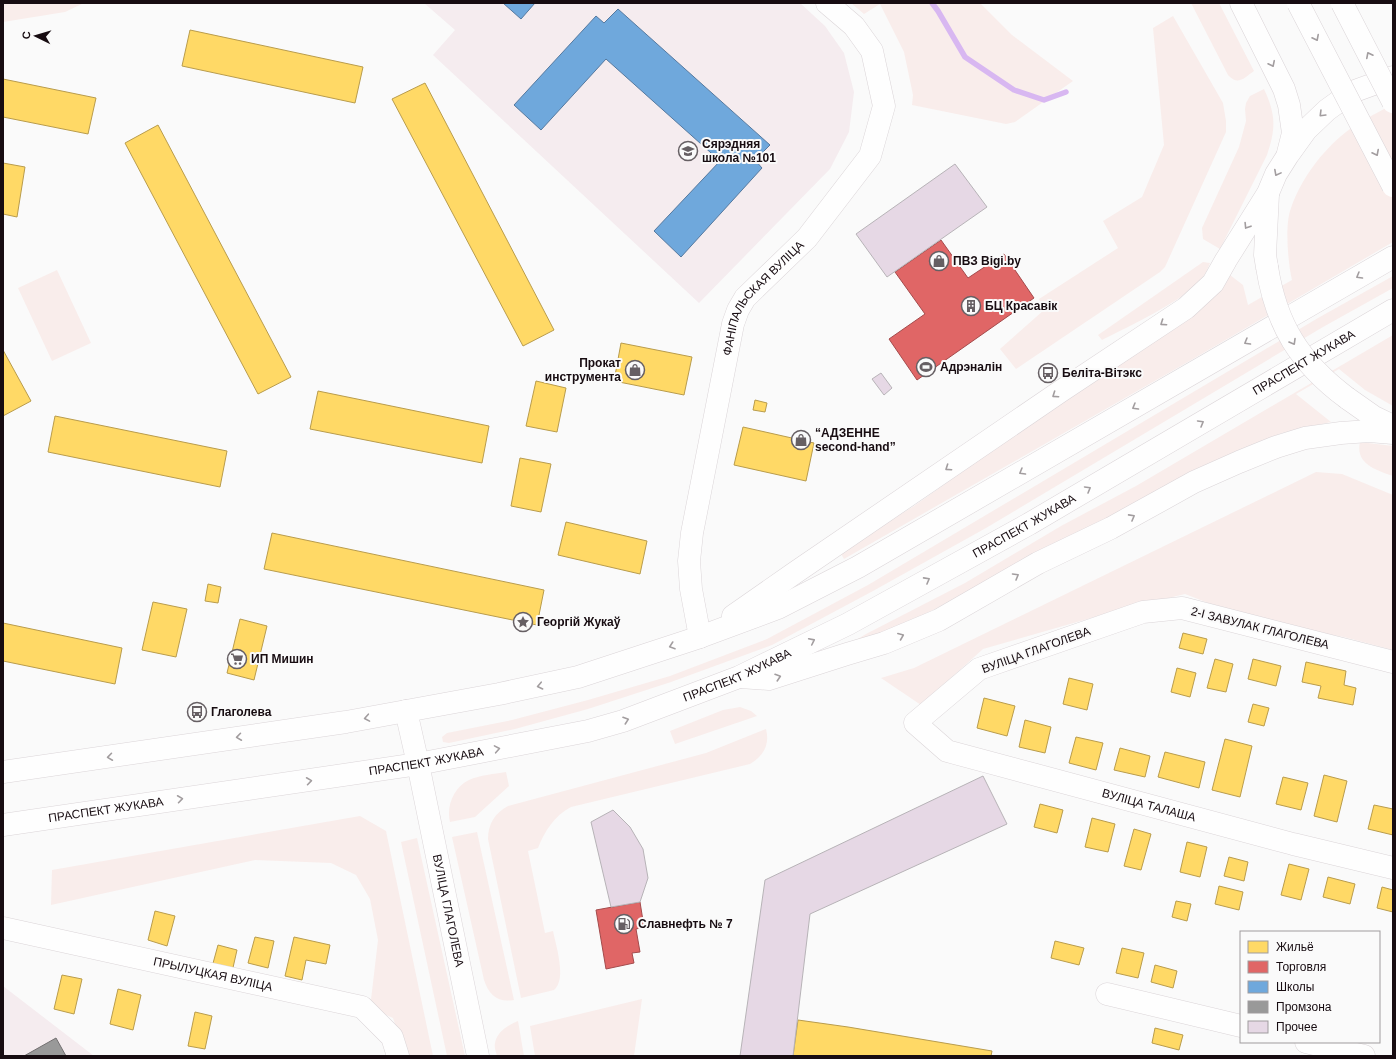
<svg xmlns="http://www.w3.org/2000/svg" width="1396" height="1059" font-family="Helvetica,sans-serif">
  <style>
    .built { fill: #f5ecef }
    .green { fill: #f9edeb }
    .homes { fill: #ffd966; stroke: #b99c4c }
    .shops { fill: #e06666; stroke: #a44b4c }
    .schools { fill: #6fa8dc; stroke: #55799f }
    .industry { fill: #999; stroke: #726f70 }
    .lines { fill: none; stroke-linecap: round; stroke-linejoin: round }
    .stream { stroke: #d8b7f1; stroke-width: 5.5 }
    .building { fill: #e6d8e5; stroke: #b7b3b7 }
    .minor-casing { stroke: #dbd5d8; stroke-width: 23 }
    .major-casing { stroke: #dbd5d8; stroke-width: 23 }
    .minor { stroke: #fefefe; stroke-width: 22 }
    .major { stroke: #fefefe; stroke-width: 22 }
    .major-bridge-casing { stroke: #dbd5d8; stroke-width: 23; stroke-linecap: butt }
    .major-bridge { stroke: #fefefe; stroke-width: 22 }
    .oneway { stroke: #a29d9f }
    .labels { text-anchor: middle; stroke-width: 4; stroke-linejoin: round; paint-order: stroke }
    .poi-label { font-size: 12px; font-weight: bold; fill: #170c11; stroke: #fafafa; text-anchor: start }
    .street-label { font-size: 12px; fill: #170c11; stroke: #fafafa }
  </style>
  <rect width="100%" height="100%" fill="#fafafa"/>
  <path class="built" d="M424,3H800L825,26L844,53L854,92L849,132L830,169L699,303L433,55L455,30Z
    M3,986L94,1056H3Z"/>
  <path class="green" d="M3,3H84L65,12L3,22Z
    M851,3H980L1012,35L1073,81L1015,122L1006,124L912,105L913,95L904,52L880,4L864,14Z
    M1191,3H1219L1254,71C1244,78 1238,86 1228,75Z
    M1173,16L1223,103L1226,121V132L1165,267L1160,272L1016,369L1000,349L1044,310L1039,299L1118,248L1103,221L1142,197L1164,145L1153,28Z
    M1264,89C1276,115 1276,128 1267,155L1220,249L1203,239L1202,228L1239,147L1246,121L1245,109L1246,103L1250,96Z
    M1393,104V242L1193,359L844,559L840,552L914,506L1008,439L1183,322C1205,306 1215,298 1230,275L1243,285L1248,305L1292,280C1288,263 1285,228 1290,211C1300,180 1321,152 1346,132C1360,121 1377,113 1393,104Z
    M1203,262L1210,263C1208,268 1206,273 1203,277C1185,301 1129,326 1102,340L1098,335Z
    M57,270L91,343L52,361L18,288Z
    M1393,276V288L1323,327L986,528L873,591L772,645L671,682L588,709L515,729L449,743L443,742L442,737L447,733L512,720L588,700L670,676L767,639L868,585L1318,318Z
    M1393,335V406L1365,390L1339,369L1296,394L1331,422L1282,433L1239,450L1139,504L890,632L843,648L866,634L965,583L1061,526L1136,486Z
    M1360,442L1393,446V476C1376,470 1355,464 1360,442Z
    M1316,472L1342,474L1393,495V650L1344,637L1257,622L1185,594L1112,612L983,649L921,705L881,678L914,668Z
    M740,707L751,711L757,716L675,744L670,731L723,710Z
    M766,729C770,744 764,756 750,764L571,807C555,815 544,832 538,848L528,851L545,933L553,931C556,946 567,979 554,990L521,998L488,839C488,824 495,813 508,806L706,753Z
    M506,772L509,786L475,817L450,822C446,806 454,787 469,780C480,775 494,774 506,772Z
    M360,816L386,831L433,1056H406L393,1018L370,1008L378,940L370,899L356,875L331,863L255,860L51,905L52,870Z
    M477,832L514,1000C498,1003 489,995 484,980L452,837Z
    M417,838L465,1056H447L401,842Z
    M642,999L634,1056H535L530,1026Z
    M518,1021L524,1056H497C496,1052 494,1047 495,1043C497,1032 508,1025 518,1021Z"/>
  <path class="homes" d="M190,30L363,67L355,103L182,66Z
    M3,79L96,98L88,134L3,117Z
    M425,83L554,330L523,346L392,99Z
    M158,125L291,377L258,394L125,143Z
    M3,163L25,167L17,217L3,214Z
    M621,343L692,357L684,395L614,381Z
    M3,350L31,401L3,416Z
    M536,381L566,388L557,432L526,426Z
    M318,391L489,426L482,463L310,429Z
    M755,400L767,403L765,412L753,410Z
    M55,416L227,451L220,487L48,452Z
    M743,427L814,443L806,481L734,465Z
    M520,458L551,464L541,512L511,506Z
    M566,522L647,541L640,574L558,555Z
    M272,533L544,590L537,625L264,569Z
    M208,584L221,587L218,603L205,601Z
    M153,602L187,609L176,657L142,650Z
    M240,619L267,626L254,680L227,673Z
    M3,623L122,648L115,684L3,661Z
    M1183,633L1207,639L1203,654L1179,648Z
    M1215,659L1233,664L1226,692L1207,688Z
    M1253,659L1281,666L1276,686L1248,679Z
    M1306,662L1346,671L1344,685L1356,688L1353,705L1318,698L1321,686L1302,682Z
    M1177,668L1196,673L1190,697L1171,692Z
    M1069,678L1093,684L1087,710L1063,704Z
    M984,698L1015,706L1007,736L977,728Z
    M1253,704L1269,708L1264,726L1248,722Z
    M1025,720L1051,727L1045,753L1019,747Z
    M1076,737L1103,743L1096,770L1069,763Z
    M1225,739L1252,746L1240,797L1212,790Z
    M1120,748L1150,756L1145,777L1114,770Z
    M1165,752L1205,762L1199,788L1158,777Z
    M1324,775L1347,781L1337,822L1314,816Z
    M1283,777L1308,783L1301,810L1276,804Z
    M1040,804L1063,810L1057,833L1034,827Z
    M1374,805L1393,809V835L1368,829Z
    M1092,818L1115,824L1108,852L1085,847Z
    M1134,829L1151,834L1141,870L1124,866Z
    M1187,842L1207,847L1200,877L1180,872Z
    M1229,857L1248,862L1244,881L1224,876Z
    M1289,864L1309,869L1301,900L1281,895Z
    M1328,877L1355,884L1350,904L1323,897Z
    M1219,886L1243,892L1239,910L1215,904Z
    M1382,887L1393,890V912L1377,908Z
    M1176,901L1191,904L1187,921L1172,917Z
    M155,911L175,916L167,946L148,940Z
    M255,937L274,941L268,968L248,963Z
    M294,937L330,945L326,964L306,960L302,980L285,976Z
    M1055,941L1084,948L1079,965L1051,958Z
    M218,945L237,950L232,972L212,967Z
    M1122,948L1144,953L1138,978L1116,973Z
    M1155,965L1177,971L1173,988L1151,982Z
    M62,975L82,979L74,1014L54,1009Z
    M118,989L141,995L133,1030L110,1024Z
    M195,1012L212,1016L205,1049L188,1046Z
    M798,1020L848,1027L992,1051L991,1056H793Z
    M1155,1028L1183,1035L1179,1050L1152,1043Z"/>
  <path class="shops" d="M941,240L968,278L1004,254L1034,298L917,380L889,339L925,314L895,272Z
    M640,902L644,927L636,929L640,952L632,953L634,963L606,969L596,910Z"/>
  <path class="schools" d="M503,3H535L521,19Z
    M618,9L770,145L755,160L762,168L681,257L654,231L720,161L606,59L541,130L514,105L596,16L604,23Z"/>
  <path class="industry" d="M56,1038L66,1056H24Z"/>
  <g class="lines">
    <path class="stream" d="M932,3L938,11L965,57L1014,90L1044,100L1066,92"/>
  </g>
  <path class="building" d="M955,164L987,207L887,277L856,234Z
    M881,373L892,388L884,395L872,379Z
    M983,776L1007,824L810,914L793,1056H740L765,880Z
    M613,810L630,827L643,849L648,878L640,902L611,907L591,822Z"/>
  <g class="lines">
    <defs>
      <g id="minor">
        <path id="s1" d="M700,637L691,589L689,561L692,533L733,324L738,310L745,298L807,238L870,156L884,106L872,51L854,26L827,3"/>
        <path id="s2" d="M1393,662L1182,608L1143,612L979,669L915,723L947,751L1293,844L1393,868"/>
        <path id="s3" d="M406,711L418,764L478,1056"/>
        <path id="s4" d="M3,928L362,1007L392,1037L398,1056"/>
        <path d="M1107,994L1241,1026"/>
        <path d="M1306,1042L1364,1056"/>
      </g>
      <g id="major">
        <path d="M1241,3L1284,89L1289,105L1293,133L1288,153"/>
        <path d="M1267,267L1265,255L1268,194"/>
        <path d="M1347,398L1374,417L1393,426"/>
        <path d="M733,616L796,572L1061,391L1186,308L1213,283L1226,260L1268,193L1276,174L1288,155L1306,130L1327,110L1352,92L1393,77"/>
        <path d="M740,677L769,679L847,654L884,643L939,620L1038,563L1111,528L1194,482L1239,462L1276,447L1305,438L1341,433L1369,431L1393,433"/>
        <path d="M3,772L346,722L499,694L578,677L700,637L778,608L858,567L1393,257"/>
        <path id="s5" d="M3,825L418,764L588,731L623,721L739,677L848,624L1029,524L1393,310"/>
      </g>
    </defs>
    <use href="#minor" class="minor-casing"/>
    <use href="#major" class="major-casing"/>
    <use href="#minor" class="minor"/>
    <use href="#major" class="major"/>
    <defs>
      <path id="major-bridge" d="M1298,3L1393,186
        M1342,3L1393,102
        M1267,267C1276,325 1300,363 1347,398"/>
    </defs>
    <use href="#major-bridge" class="major-bridge-casing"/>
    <use href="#major-bridge" class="major-bridge"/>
  </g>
  <defs><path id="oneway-chevron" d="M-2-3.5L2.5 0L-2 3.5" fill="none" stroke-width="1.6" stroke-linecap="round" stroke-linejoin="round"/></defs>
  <g class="oneway">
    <use href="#oneway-chevron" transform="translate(1316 38) rotate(63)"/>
    <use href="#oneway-chevron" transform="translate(1369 55) rotate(-117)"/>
    <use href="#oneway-chevron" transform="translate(1272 64) rotate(64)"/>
    <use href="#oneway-chevron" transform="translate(1322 114) rotate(135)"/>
    <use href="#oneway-chevron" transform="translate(1376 153) rotate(63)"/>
    <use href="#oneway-chevron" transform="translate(1277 173) rotate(118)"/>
    <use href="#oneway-chevron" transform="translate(1247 226) rotate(122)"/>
    <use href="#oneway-chevron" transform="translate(1359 276) rotate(150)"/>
    <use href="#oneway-chevron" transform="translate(1163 323) rotate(146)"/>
    <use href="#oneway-chevron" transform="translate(1247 342) rotate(150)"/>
    <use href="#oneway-chevron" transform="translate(1293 342) rotate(60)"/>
    <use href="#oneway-chevron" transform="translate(1055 395) rotate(146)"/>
    <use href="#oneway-chevron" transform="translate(1135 407) rotate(150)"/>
    <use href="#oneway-chevron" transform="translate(1201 423) rotate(-30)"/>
    <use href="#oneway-chevron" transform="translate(948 468) rotate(146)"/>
    <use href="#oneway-chevron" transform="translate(1022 472) rotate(150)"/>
    <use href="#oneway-chevron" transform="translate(1088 489) rotate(-30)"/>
    <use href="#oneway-chevron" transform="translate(1132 517) rotate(-29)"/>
    <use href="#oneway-chevron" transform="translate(1016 576) rotate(-30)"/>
    <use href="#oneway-chevron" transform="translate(927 580) rotate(-29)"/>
    <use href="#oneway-chevron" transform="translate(901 636) rotate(-22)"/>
    <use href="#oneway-chevron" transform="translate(812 641) rotate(-26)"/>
    <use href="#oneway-chevron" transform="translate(672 646) rotate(161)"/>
    <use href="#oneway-chevron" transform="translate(778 677) rotate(-18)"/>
    <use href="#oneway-chevron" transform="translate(540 686) rotate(168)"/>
    <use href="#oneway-chevron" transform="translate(367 718) rotate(170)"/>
    <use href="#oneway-chevron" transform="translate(626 720) rotate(-19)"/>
    <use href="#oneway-chevron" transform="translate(239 737) rotate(172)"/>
    <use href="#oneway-chevron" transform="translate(497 749) rotate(-10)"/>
    <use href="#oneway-chevron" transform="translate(110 757) rotate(172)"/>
    <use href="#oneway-chevron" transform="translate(309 781) rotate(-8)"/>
    <use href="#oneway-chevron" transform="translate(180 799) rotate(-8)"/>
  </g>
  <defs>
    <symbol id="school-ring" viewBox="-11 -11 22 22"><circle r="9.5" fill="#fafafa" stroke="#665f63" stroke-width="1.5"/><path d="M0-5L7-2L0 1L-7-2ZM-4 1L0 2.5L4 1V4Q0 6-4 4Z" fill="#665f63"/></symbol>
    <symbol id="shop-ring" viewBox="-11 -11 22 22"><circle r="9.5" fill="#fafafa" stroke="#665f63" stroke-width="1.5"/><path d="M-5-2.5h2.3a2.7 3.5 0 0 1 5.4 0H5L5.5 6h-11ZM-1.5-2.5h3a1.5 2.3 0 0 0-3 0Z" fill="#665f63"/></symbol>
    <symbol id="building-ring" viewBox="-11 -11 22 22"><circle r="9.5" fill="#fafafa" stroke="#665f63" stroke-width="1.5"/><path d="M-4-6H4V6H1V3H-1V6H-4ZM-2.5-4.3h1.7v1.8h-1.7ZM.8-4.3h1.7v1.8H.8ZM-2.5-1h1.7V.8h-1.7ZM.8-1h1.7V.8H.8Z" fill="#665f63"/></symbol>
    <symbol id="stadium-ring" viewBox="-11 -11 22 22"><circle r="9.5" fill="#fafafa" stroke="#665f63" stroke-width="1.5"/><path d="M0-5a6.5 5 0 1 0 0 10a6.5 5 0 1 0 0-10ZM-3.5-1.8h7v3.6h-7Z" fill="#665f63"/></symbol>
    <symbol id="bus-ring" viewBox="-11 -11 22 22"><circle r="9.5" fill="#fafafa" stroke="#665f63" stroke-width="1.5"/><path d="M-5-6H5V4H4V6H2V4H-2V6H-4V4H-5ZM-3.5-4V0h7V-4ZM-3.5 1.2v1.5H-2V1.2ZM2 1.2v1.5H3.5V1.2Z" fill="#665f63"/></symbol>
    <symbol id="sight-ring" viewBox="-11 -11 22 22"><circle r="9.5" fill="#fafafa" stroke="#665f63" stroke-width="1.5"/><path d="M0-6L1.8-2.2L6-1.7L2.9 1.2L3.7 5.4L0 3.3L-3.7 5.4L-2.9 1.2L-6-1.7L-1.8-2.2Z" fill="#665f63"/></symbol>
    <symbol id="supermarket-ring" viewBox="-11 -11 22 22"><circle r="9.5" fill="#fafafa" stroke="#665f63" stroke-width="1.5"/><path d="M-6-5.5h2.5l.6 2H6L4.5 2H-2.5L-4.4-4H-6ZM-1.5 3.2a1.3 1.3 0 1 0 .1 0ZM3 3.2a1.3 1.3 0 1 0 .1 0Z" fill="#665f63"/></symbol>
    <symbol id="fuel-ring" viewBox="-11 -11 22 22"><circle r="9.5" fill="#fafafa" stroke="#665f63" stroke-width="1.5"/><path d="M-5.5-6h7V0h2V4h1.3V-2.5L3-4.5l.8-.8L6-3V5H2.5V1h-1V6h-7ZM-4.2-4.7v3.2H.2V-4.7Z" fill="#665f63"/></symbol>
  </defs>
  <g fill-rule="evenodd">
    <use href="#school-ring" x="677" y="140" width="22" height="22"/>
    <use href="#shop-ring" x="928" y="250" width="22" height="22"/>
    <use href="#building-ring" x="960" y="295" width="22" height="22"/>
    <use href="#stadium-ring" x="915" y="356" width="22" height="22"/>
    <use href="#shop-ring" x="624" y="359" width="22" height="22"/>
    <use href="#bus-ring" x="1037" y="362" width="22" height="22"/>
    <use href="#shop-ring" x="790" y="429" width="22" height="22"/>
    <use href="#sight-ring" x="512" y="611" width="22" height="22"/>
    <use href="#supermarket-ring" x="226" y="648" width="22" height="22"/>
    <use href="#bus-ring" x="186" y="701" width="22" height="22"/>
    <use href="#fuel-ring" x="613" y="913" width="22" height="22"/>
  </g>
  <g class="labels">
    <g class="poi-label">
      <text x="702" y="148">Сярэдняя<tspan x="702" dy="14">школа №101</tspan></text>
      <text x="953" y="265">ПВЗ Bigi.by</text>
      <text x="985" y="310">БЦ Красавік</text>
      <text x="621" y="367" text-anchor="end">Прокат<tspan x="621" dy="14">инструмента</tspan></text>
      <text x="940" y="371">Адрэналін</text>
      <text x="1062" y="377">Беліта-Вітэкс</text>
      <text x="815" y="437">“АДЗЕННЕ<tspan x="815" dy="14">second-hand”</tspan></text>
      <text x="537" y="626">Георгій Жукаў</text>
      <text x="251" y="663">ИП Мишин</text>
      <text x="211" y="716">Глаголева</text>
      <text x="638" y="928">Славнефть № 7</text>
    </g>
    <g class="street-label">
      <text dy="4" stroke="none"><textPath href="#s1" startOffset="356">ФАНІПАЛЬСКАЯ ВУЛІЦА</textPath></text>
      <text dy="4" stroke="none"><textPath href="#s5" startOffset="1400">ПРАСПЕКТ ЖУКАВА</textPath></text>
      <text dy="4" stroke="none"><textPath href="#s5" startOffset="1076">ПРАСПЕКТ ЖУКАВА</textPath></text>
      <text transform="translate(1260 628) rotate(14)" y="4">2-І ЗАВУЛАК ГЛАГОЛЕВА</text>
      <text transform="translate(1036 650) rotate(-20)" y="4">ВУЛІЦА ГЛАГОЛЕВА</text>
      <text dy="4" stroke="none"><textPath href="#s5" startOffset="752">ПРАСПЕКТ ЖУКАВА</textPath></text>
      <text dy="4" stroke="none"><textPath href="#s5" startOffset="428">ПРАСПЕКТ ЖУКАВА</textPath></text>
      <text dy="4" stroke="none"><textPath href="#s2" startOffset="766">ВУЛІЦА ТАЛАША</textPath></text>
      <text dy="4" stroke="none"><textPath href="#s5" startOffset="104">ПРАСПЕКТ ЖУКАВА</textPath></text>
      <text dy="4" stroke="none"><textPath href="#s3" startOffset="204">ВУЛІЦА ГЛАГОЛЕВА</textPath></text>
      <text dy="4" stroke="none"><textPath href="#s4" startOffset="215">ПРЫЛУЦКАЯ ВУЛІЦА</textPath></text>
    </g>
  </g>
  <rect width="1396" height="1059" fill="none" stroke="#170c11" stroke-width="8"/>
  <rect x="1240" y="931" width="140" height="112" fill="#fafafa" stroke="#9f9b9d"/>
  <rect x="1248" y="941" width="20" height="12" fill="#ffd966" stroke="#9f9b9d"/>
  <text x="1276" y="951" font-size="12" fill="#170c11">Жильё</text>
  <rect x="1248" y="961" width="20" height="12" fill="#e06666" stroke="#9f9b9d"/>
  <text x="1276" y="971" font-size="12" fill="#170c11">Торговля</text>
  <rect x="1248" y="981" width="20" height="12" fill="#6fa8dc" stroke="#9f9b9d"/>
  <text x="1276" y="991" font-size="12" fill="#170c11">Школы</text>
  <rect x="1248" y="1001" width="20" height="12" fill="#999999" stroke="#9f9b9d"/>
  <text x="1276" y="1011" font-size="12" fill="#170c11">Промзона</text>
  <rect x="1248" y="1021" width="20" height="12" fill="#e6d8e5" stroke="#9f9b9d"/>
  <text x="1276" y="1031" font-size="12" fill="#170c11">Прочее</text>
  <g transform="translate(36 36) rotate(275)" stroke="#fafafa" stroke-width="3" paint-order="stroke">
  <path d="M0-3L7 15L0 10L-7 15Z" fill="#170c11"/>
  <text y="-6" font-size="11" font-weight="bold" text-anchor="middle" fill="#170c11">С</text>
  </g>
</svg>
